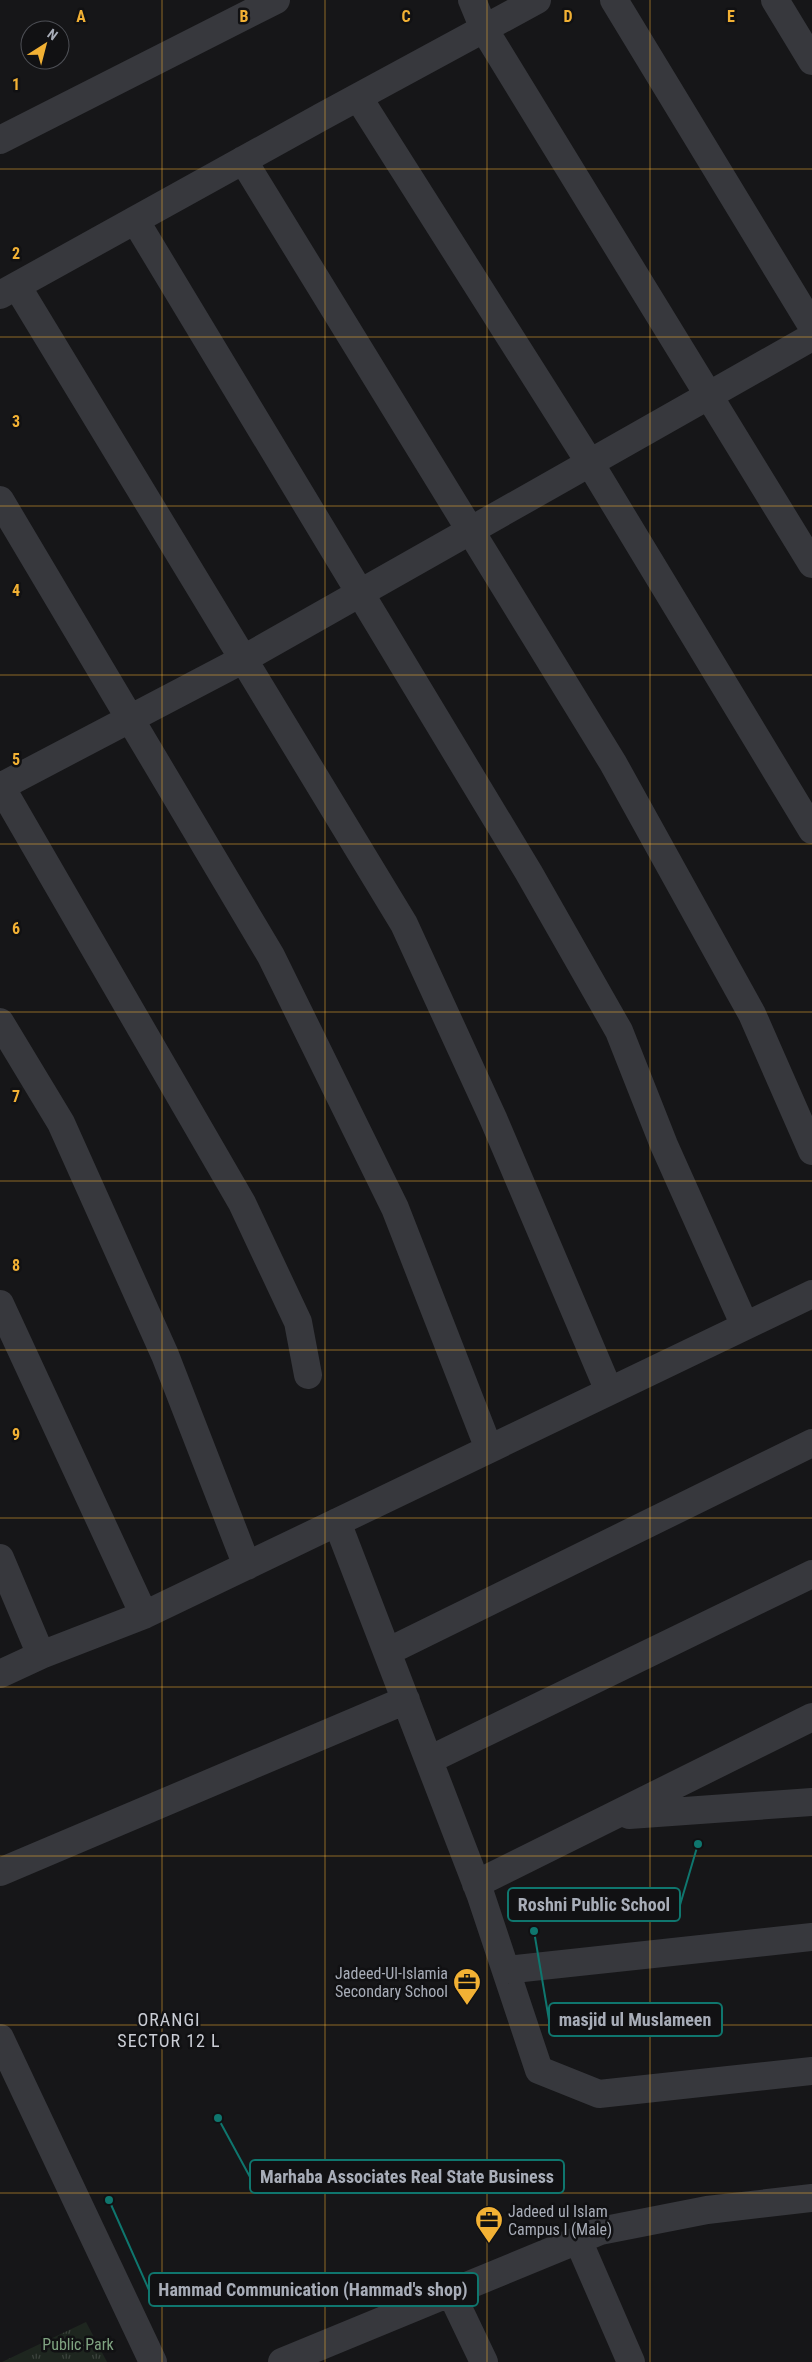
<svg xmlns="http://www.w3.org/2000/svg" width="812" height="2362" font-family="'Roboto Condensed',sans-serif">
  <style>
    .park { fill: url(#park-tufts) }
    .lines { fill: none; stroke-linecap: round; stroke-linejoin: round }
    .street { stroke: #37383d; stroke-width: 28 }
    .grid { fill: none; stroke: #f2b134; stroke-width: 1; stroke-opacity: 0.55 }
    .labels { text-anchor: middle; stroke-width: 5; stroke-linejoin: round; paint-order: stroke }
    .poi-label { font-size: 16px; fill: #a8adb8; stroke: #111113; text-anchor: end }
    .park-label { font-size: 16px; fill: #7fa381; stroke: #111113 }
    .neighbourhood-label { font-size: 18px; letter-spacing: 1px; fill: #c9ccd4; stroke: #111113 }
    .grid-label { font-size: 16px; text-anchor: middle; font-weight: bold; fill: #f2b134; stroke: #111113; stroke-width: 5; stroke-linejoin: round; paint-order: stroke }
    .leader { fill: none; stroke: #0f766e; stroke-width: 2 }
    .callout-dot { fill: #0f766e; stroke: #111113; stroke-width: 2 }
    .callout { fill: #111113; stroke: #0f766e; stroke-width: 2 }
    .callout-label { font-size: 18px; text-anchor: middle; font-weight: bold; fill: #a8adb8 }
  </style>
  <defs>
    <pattern id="park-tufts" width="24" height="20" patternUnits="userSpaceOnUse" patternTransform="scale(1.25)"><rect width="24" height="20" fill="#1e261f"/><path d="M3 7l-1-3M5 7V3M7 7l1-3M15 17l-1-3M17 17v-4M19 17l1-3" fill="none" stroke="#3c433d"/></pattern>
  </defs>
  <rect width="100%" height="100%" fill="#161618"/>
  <path class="park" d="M86,2322L107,2362H2Z"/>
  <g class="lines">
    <path class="street" d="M472,0L484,29L812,564
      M614,0L812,326
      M775,0L812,61
      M358,97L590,463L812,830
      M0,140L276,0
      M243,160L613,763L752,1014L812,1151
      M135,220L529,873L619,1031L664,1145L745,1326
      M17,286L404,924L493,1118L609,1391
      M0,295L323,116L537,0
      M0,500L271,956L395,1208L489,1449
      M0,785L242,1203L298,1322L308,1375
      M0,787L242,660L812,337
      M0,1022L61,1123L165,1355L247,1566
      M0,1304L144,1615
      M337,1522L481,1896L539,2070L599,2094L812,2071
      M0,1558L41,1655
      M387,1652L812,1443
      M0,1674L41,1655L144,1615L812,1294
      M429,1760L812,1574
      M629,1815L812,1802
      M0,1872L406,1700
      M476,1884L812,1717
      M506,1970L812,1937
      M0,2038L153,2362
      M578,2240L631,2362
      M451,2293L484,2362
      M282,2362L600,2231L707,2210L812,2198"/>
  </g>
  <path class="grid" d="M162,0V2362M325,0V2362M487,0V2362M650,0V2362M0,169H812M0,337H812M0,506H812M0,675H812M0,844H812M0,1012H812M0,1181H812M0,1350H812M0,1518H812M0,1687H812M0,1856H812M0,2025H812M0,2193H812"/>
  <defs>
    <symbol id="office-pin" viewBox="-11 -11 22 30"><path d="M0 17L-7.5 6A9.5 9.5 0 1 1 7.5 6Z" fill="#f2b134" stroke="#111113"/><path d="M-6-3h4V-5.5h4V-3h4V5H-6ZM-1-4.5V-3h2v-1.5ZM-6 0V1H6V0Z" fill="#111"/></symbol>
  </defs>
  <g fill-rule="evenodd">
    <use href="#office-pin" x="451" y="1966" width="32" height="43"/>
    <use href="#office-pin" x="473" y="2204" width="32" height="43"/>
  </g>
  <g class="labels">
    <g class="poi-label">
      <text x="448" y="1979">Jadeed-Ul-Islamia<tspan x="448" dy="18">Secondary School</tspan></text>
      <text x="508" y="2217" text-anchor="start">Jadeed ul Islam<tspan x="508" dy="18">Campus I (Male)</tspan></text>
    </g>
    <g class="park-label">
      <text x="78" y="2350">Public Park</text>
    </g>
    <g class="neighbourhood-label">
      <text x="169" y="2026">ORANGI<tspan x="169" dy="21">SECTOR 12 L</tspan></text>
    </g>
  </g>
  <g class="grid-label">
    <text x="81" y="22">A</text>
    <text x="244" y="22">B</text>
    <text x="406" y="22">C</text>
    <text x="568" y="22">D</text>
    <text x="731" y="22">E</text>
    <text x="16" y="90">1</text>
    <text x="16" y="259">2</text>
    <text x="16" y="427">3</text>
    <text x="16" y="596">4</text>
    <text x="16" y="765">5</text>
    <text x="16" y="934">6</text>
    <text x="16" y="1102">7</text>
    <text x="16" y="1271">8</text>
    <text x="16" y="1440">9</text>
  </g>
  <path class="leader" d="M698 1844L680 1905M534 1931L549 2020M218 2118L250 2177M109 2200L149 2290"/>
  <g class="callout-dot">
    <circle cx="698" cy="1844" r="5"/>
    <circle cx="534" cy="1931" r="5"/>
    <circle cx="218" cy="2118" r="5"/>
    <circle cx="109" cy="2200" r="5"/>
  </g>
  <g class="callout">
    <rect x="508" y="1888" width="172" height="33" rx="5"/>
    <rect x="549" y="2003" width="173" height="33" rx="5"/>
    <rect x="250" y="2160" width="314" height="33" rx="5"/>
    <rect x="149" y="2273" width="329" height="33" rx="5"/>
  </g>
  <g class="callout-label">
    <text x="594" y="1911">Roshni Public School</text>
    <text x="635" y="2026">masjid ul Muslameen</text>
    <text x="407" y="2183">Marhaba Associates Real State Business</text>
    <text x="313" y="2296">Hammad Communication (Hammad's shop)</text>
  </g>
  <g transform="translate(45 45) rotate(36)"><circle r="24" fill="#111113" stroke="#4d4f55"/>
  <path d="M0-4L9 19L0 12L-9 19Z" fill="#f2b134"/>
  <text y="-8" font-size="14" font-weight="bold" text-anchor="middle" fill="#a8adb8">N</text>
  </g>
</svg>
